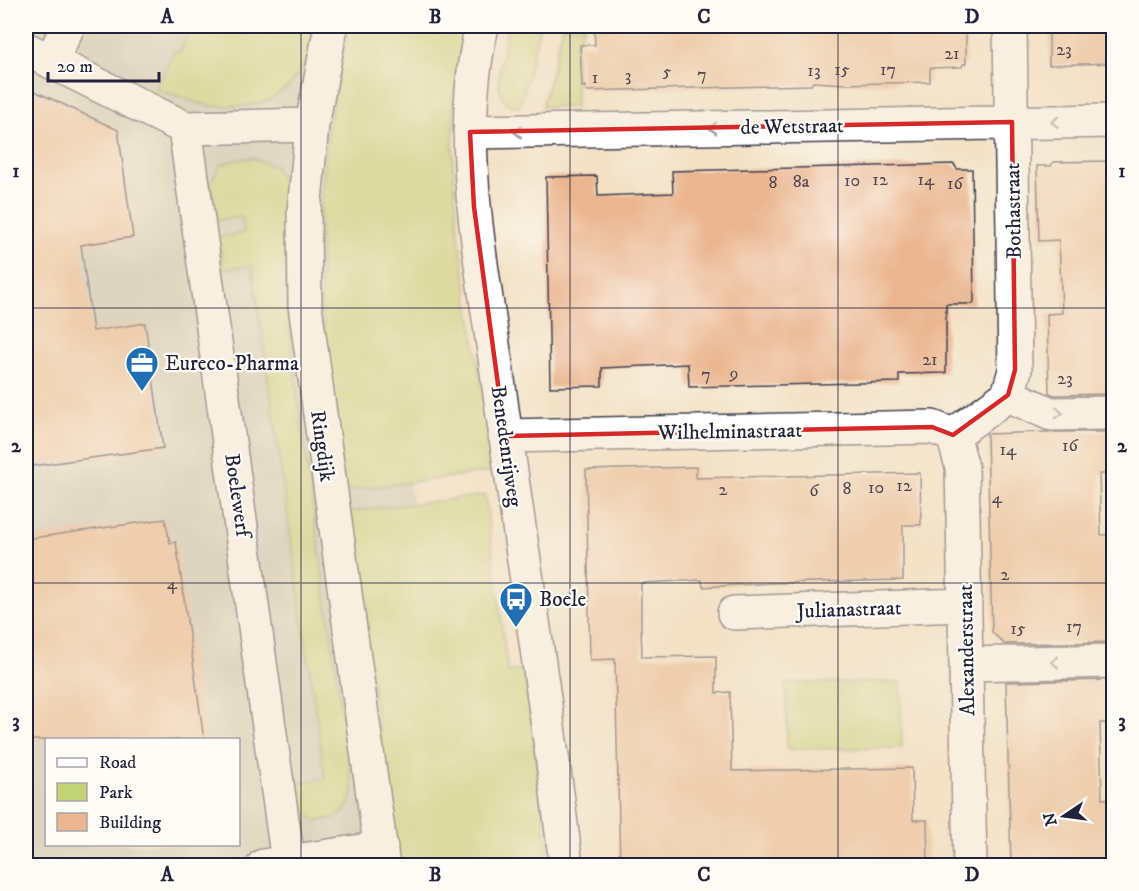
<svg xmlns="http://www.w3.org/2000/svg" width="1139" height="891" font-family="'IM FELL DW Pica',serif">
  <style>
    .industrial { fill: #c6c5b8; fill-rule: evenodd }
    .green { fill: #c1d376; stroke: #727a58; stroke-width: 1.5 }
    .building { fill: #eab58f }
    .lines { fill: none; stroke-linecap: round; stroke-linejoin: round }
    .minor-casing { stroke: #413f50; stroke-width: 36 }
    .minor { stroke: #fff; stroke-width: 33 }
    .oneway { stroke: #9c9ca7 }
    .marked { fill: none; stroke: #d62828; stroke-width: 4.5; stroke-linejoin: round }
    .grid { fill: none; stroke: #22223b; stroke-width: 1.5; stroke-opacity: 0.55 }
    .labels { text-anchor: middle; stroke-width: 4.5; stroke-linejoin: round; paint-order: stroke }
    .number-label { font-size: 18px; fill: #544750 }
    .street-label { font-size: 21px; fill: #22223b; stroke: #fdfcf7 }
    .poi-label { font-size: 21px; fill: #22223b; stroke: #fdfcf7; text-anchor: start }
    .neatline { fill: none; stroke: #22223b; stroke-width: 2 }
    .grid-label { font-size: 20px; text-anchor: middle; font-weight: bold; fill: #22223b }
  </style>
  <rect width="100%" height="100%" fill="#fdfcf7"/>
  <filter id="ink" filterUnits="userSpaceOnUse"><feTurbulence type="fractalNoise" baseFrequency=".0167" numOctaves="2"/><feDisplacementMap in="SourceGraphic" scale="12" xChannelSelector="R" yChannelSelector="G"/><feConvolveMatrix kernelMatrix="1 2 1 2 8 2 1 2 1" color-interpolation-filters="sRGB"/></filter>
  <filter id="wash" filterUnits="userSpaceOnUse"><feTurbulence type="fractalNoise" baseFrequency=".008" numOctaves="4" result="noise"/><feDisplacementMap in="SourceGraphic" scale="24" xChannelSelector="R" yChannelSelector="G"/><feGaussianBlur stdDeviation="1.35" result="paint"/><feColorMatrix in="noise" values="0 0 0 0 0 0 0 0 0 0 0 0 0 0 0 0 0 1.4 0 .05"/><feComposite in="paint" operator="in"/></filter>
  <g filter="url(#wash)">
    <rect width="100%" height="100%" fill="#f3e2c6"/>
    <path class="industrial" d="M26,26H402L389,385L487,865H26ZM46,740H238V844H46Z"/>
    <path class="green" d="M191,26H315L305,64L288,87L269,100L248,106H207L156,89L174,51L180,52Z
      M349,26H464L454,99L453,166L458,230L494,471L345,491L321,303L320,219L328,128Z
      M508,26H540L520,107C484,107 504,47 508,26Z
      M563,26H585L576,45V107H542Z
      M253,158L275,167L286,187V280L293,362L353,791C348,814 339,819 316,821L303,810L297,784L325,778L252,265L224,269L219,237L244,233L242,217L217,220L211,183L220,165L234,160Z
      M485,495L508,672L524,669L550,865H399L347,512Z
      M901,682L902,748L787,749L786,683Z"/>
    <g id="blocks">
      <path class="building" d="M594,26H966V64H963L962,67L930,68V82L846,84L813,82L811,85L586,91V86L582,87L580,45H595Z
        M1049,26H1107V34H1113V63L1049,65Z
        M26,87L118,130L133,237L81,245L93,331L145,323L163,448L26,467Z
        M1110,161L1113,270V394L1055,395L1049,393L1047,314L1062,313L1059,240L1039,241L1037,166H1051L1053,162Z
        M954,164L957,169H972L974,301L973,304H946V373L899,374V382L689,387L688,364L602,368V386L550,387L546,177L597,176L598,196L673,193L672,171Z
        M1046,432H1113V474H1099L1101,535L1113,534V642L1004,644L992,632L987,434Z
        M696,467V478L920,473L921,525H903V580L773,583L703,587L702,580L641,583V626L642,657L716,656V693L730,692L732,771L912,768L913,820H927L928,865L620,866L615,659L590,660L586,470Z
        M165,519L170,543L176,542L204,740H26V539Z
        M1113,680V723H1100L1102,799H1113V866H1011L1006,682Z"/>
    </g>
  </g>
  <g filter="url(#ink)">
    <use href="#blocks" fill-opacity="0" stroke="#413f50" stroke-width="1.5"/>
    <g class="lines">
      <defs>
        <path id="minor" d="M331,26L312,125L304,212L305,306L383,866
          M482,26C455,139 481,258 497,372C519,537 547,700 566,866
          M26,49L185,128L312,125
          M51,62L68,26
          M185,128L288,862
          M470,132L1114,121
          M1008,395L1015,370L1010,26
          M1008,395L1051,414L1114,413
          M953,435L962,467L970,866
          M953,435L1008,395
          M505,436L932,427L953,435
          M734,613L965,605
          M966,664L1114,661
          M263,866L381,848"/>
      </defs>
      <use href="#minor" class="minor-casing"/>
      <use href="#minor" class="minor"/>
    </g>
    <defs><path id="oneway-chevron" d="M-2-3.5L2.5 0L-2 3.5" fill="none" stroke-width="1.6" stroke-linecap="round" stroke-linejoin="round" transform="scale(1.5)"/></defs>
    <g class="oneway">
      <use href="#oneway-chevron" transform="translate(1055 122) rotate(179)"/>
      <use href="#oneway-chevron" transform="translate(713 128) rotate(179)"/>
      <use href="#oneway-chevron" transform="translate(518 132) rotate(180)"/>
      <use href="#oneway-chevron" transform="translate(1059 413) rotate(3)"/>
      <use href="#oneway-chevron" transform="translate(1055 662) rotate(179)"/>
    </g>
  </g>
  <path d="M0 0H1139V891H0ZM1012,122L1015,370L1008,395L953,435L932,427L505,436L474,207L470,132Z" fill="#f3e2c6" fill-opacity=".55" fill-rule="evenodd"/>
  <path class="marked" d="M1012,122L1015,370L1008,395L953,435L932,427L505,436L474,207L470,132Z"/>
  <path class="grid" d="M301,26V866M570,26V866M838,26V866M26,308H1114M26,583H1114"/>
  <defs>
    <symbol id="office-pin" viewBox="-11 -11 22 30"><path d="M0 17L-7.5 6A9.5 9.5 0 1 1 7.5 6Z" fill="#1f6fb2" stroke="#fdfcf7"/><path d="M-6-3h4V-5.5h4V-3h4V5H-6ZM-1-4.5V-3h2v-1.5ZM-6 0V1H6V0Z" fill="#fff"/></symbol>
    <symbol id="bus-pin" viewBox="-11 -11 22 30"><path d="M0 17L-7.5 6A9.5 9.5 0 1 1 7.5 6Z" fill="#1f6fb2" stroke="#fdfcf7"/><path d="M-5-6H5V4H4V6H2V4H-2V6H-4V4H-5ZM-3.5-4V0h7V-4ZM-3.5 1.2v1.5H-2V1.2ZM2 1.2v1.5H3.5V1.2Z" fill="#fff"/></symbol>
  </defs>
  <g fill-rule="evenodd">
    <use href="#office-pin" x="123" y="344" width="38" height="52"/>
    <use href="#bus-pin" x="497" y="580" width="38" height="52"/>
  </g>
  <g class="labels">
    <g class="number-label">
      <text x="1064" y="55">23</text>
      <text x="952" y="59">21</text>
      <text x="842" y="75">15</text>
      <text x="888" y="75">17</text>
      <text x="814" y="76">13</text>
      <text x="667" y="77">5</text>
      <text x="702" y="80">7</text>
      <text x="628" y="81">3</text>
      <text x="595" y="83">1</text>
      <text x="880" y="185">12</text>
      <text x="926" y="185">14</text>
      <text x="852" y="186">10</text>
      <text x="801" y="187">8a</text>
      <text x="773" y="188">8</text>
      <text x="955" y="189">16</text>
      <text x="930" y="365">21</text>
      <text x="734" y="379">9</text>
      <text x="706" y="380">7</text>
      <text x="1065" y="384">23</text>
      <text x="1070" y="451">16</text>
      <text x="1008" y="455">14</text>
      <text x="904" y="491">12</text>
      <text x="876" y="493">10</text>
      <text x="847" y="494">8</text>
      <text x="723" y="495">2</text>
      <text x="814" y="496">6</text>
      <text x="997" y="503">4</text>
      <text x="1005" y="580">2</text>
      <text x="172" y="589">4</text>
      <text x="1074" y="632">17</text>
      <text x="1018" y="634">15</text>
    </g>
    <g class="street-label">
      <text transform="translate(792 126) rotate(-1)" y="7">de Wetstraat</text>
      <text transform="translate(1013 211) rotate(-91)" y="7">Bothastraat</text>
      <text transform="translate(730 431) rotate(-1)" y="7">Wilhelminastraat</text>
      <text transform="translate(323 446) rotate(82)" y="7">Ringdijk</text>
      <text transform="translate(507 446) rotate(82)" y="7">Benedenrijweg</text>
      <text transform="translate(238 495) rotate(82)" y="7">Boelewerf</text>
      <text transform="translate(849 609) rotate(-2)" y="7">Julianastraat</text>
      <text transform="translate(966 650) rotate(-91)" y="7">Alexanderstraat</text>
    </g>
    <g class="poi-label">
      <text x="165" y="370">Eureco-Pharma</text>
      <text x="539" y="606">Boele</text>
    </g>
  </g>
  <rect width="1139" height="891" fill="none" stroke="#fdfcf7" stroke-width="66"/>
  <rect x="45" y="738" width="195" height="108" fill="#fdfcf7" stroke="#a5a5ac" stroke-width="1.5"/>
  <rect x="57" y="758" width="30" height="9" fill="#ffffff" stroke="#a5a5ac" stroke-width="1.5"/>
  <text x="99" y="768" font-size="18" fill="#22223b">Road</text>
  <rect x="57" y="783" width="30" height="18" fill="#c1d376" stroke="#a5a5ac" stroke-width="1.5"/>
  <text x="99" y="798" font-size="18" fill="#22223b">Park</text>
  <rect x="57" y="813" width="30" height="18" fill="#eab58f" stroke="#a5a5ac" stroke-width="1.5"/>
  <text x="99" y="828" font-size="18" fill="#22223b">Building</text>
  <g transform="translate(1064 816) rotate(257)" stroke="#fdfcf7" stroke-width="4.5" paint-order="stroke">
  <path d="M0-4.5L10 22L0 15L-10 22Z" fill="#22223b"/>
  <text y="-9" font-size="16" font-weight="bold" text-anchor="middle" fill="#22223b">N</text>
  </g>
  <path d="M48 72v9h111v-9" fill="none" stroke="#22223b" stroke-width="3"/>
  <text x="57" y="72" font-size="18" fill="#22223b" stroke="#fdfcf7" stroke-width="4.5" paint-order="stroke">20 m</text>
  <rect x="33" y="33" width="1073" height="825" class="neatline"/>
  <g class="grid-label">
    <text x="167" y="23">A</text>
    <text x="435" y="23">B</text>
    <text x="704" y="23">C</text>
    <text x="972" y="23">D</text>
    <text x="16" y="177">1</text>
    <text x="1122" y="177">1</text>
    <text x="16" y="452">2</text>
    <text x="1122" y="452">2</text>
    <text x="16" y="727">3</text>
    <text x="1122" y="727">3</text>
    <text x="167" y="881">A</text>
    <text x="435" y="881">B</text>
    <text x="704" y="881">C</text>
    <text x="972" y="881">D</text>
  </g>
</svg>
